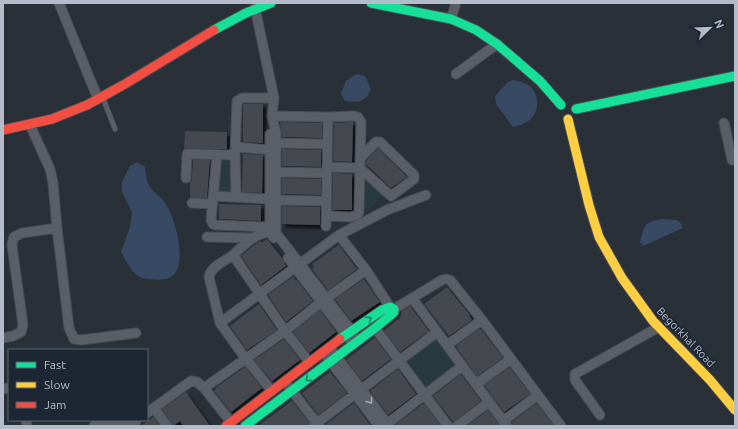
<svg xmlns="http://www.w3.org/2000/svg" width="738" height="429" font-family="Ubuntu,sans-serif">
  <style>
    .green { fill: #273a3e }
    .water { fill: #384963 }
    .building { fill: #444950; filter: url(#shadow) }
    .lines { fill: none; stroke-linecap: round; stroke-linejoin: round }
    .lane-casing { stroke: #484c53; stroke-width: 6 }
    .street-casing { stroke: #484c53; stroke-width: 11 }
    .fast-casing { stroke: #484c53; stroke-width: 11 }
    .slow-casing { stroke: #484c53; stroke-width: 11 }
    .jam-casing { stroke: #484c53; stroke-width: 11 }
    .lane { stroke: #5a5e66; stroke-width: 4.5 }
    .street { stroke: #5a5e66; stroke-width: 9 }
    .fast { stroke: #16e098; stroke-width: 9 }
    .slow { stroke: #ffcf43; stroke-width: 9 }
    .jam { stroke: #f24e42; stroke-width: 9 }
    .oneway { stroke: #1a8366 }
    .oneway2 { stroke: #a2a9b5 }
    .labels { text-anchor: middle; stroke-width: 3.5; stroke-linejoin: round; paint-order: stroke }
    .street-label { font-size: 11px; fill: #b4bcc9; stroke: #1d2633 }
  </style>
  <defs>
    <filter id="shadow"><feDropShadow dx="3.5" dy="3.5" stdDeviation="1" flood-color="#0009"/></filter>
  </defs>
  <rect width="100%" height="100%" fill="#2a3038"/>
  <path class="green" d="M219,156L238,157L237,199L218,198Z
    M364,172L385,192L365,214Z
    M436,334L460,366L425,392L401,361Z"/>
  <path class="water" d="M356,74L365,76L371,89L367,97L359,102L345,101L341,93L346,81Z
    M513,80C519,81 526,83 531,87C541,98 539,116 525,123C522,125 517,126 513,127L496,104L495,96L508,82Z
    M137,162L145,167C146,172 146,180 149,185C152,192 161,196 165,203C175,217 189,266 171,277C164,281 154,279 147,279C133,278 127,262 121,252L130,227L132,212L122,192V182L130,166Z
    M662,219L676,220L680,222L683,228L643,246L640,242C645,224 643,223 662,219Z"/>
  <path class="building" d="M243,104H263V143L243,142Z
    M280,122L322,123V138L282,137Z
    M353,122L352,162L333,161L334,123Z
    M185,131L227,132V149H184Z
    M378,148L407,177L391,188L366,164V161Z
    M282,149L321,150V167L282,166Z
    M243,154L263,155L262,193L242,192Z
    M193,160H210L207,198H190V183L192,178Z
    M333,173L352,174V210H332Z
    M282,178L321,179V195L282,194Z
    M219,204L261,205V221L219,219Z
    M282,206L320,207V225L282,224Z
    M267,239L282,258L286,266L261,285L241,256L257,243L261,241V243Z
    M339,245L357,269L328,290L312,269L314,267L312,264Z
    M293,277L296,281L297,280L313,301L286,322L268,295Z
    M364,279L380,302L351,321L335,299Z
    M447,287L470,315H469L472,320L449,336L424,304Z
    M259,304L277,330L247,350L230,326Z
    M410,306L429,331L400,352L384,331L400,318L402,311Z
    M320,310L336,332L309,353L293,332Z
    M479,329L480,330L481,329L503,358L477,376L457,348H458L456,346Z
    M375,338L391,359L362,381L346,360Z
    M284,339L300,360L272,381L254,360Z
    M245,367L262,388L231,412L214,391L216,389L215,388Z
    M510,367L530,394L504,412L484,385Z
    M398,369L416,394L388,415L370,391Z
    M330,372L347,393L318,415L302,393Z
    M461,374L481,401L453,422L433,396Z
    M186,392L210,426H183L180,421L173,426L162,409Z
    M292,401L309,422L307,426H258Z
    M354,403L371,426H325V425Z
    M424,403L441,426H398L396,424Z
    M537,403L554,426H513L512,422Z
    M488,410L500,426H467Z
    M153,417L160,426H141Z"/>
  <g class="lines">
    <defs>
      <path id="lane" d="M103,98L115,129"/>
      <path id="street" d="M59,3L98,99
        M255,8L274,98L272,116L276,133V233L354,334
        M451,19L456,3
        M456,74L497,44
        M272,116L328,117L354,116L358,117L361,122L359,212L357,215L351,217L326,216
        M724,123L732,160L735,159
        M30,125L50,169L53,183L57,228L69,328L74,339L81,340L136,333
        M270,134V232L274,238
        M276,143L327,144
        M236,147L270,150
        M217,155L211,220L213,224L216,225L269,227
        M327,167L360,168L391,196L414,179V175L380,142H376L360,158
        M276,172L327,173
        M186,178L187,154L235,155
        M214,196L269,199
        M236,197L235,155L237,101L242,98H274
        M276,200L326,201
        M192,203L213,204
        M326,226L328,117
        M274,232C257,231 245,244 233,255L285,331L309,362
        M339,235L366,270
        M207,237L253,238
        M233,255C225,261 210,267 209,277L220,323L246,359L272,391
        M288,258L349,339
        M412,298L507,426
        M394,309L442,280L446,279L450,280L482,320L561,426
        M220,323L339,235L387,210L426,195
        M375,328L448,426
        M3,338L13,336L21,332L23,325L13,253L12,244L14,237L22,233L57,228
        M447,345L482,320
        M333,352L389,426
        M327,357L379,426
        M476,384L511,359
        M289,387L319,426
        M3,389L9,388
        M154,408L167,426
        M147,413L191,381L197,382L204,388
        M600,415L575,380V374L659,327
        M26,420L27,426
        M503,421L538,395
        M231,422L204,388L285,331L321,302L366,270L390,307
        M94,426L136,421
        M313,426L437,332
        M384,426L462,366
        M457,426L489,402"/>
      <path id="fast" d="M371,3L451,19L476,30L497,44L540,81L561,105
        M214,30L246,13L271,3
        M576,109L735,76
        M245,426L375,328L392,314L394,312V309L390,307L382,310L340,339"/>
      <path id="slow" d="M568,119L589,205L599,237L622,278L653,321L710,380L735,410"/>
      <path id="jam" d="M3,130L52,119L87,105L125,84L214,30
        M226,426L340,339"/>
    </defs>
    <use href="#lane" class="lane-casing"/>
    <use href="#street" class="street-casing"/>
    <use href="#fast" class="fast-casing"/>
    <use href="#slow" class="slow-casing"/>
    <use href="#jam" class="jam-casing"/>
    <use href="#lane" class="lane"/>
    <use href="#street" class="street"/>
    <use href="#fast" class="fast"/>
    <use href="#slow" class="slow"/>
    <use href="#jam" class="jam"/>
  </g>
  <defs><path id="oneway-chevron" d="M-2-3.5L2.5 0L-2 3.5" fill="none" stroke-width="1.6" stroke-linecap="round" stroke-linejoin="round"/></defs>
  <g class="oneway">
    <use href="#oneway-chevron" transform="translate(369 319) rotate(-34)"/>
    <use href="#oneway-chevron" transform="translate(308 379) rotate(143)"/>
  </g>
  <use class="oneway2" href="#oneway-chevron" transform="translate(370 401) rotate(53)"/>
  <g class="labels">
    <g class="street-label">
      <text transform="translate(686 337) rotate(46)" y="4">Begorkhal Road</text>
    </g>
  </g>
  <rect width="738" height="429" fill="none" stroke="#b4bcc9" stroke-width="8"/>
  <rect x="8" y="349" width="140" height="72" fill="#1d2633" stroke="#59626f"/>
  <rect x="16" y="362" width="20" height="6" fill="#16e098" stroke="#59626f"/>
  <text x="44" y="369" font-size="12" fill="#b4bcc9">Fast</text>
  <rect x="16" y="382" width="20" height="6" fill="#ffcf43" stroke="#59626f"/>
  <text x="44" y="389" font-size="12" fill="#b4bcc9">Slow</text>
  <rect x="16" y="402" width="20" height="6" fill="#f24e42" stroke="#59626f"/>
  <text x="44" y="409" font-size="12" fill="#b4bcc9">Jam</text>
  <g transform="translate(710 28) rotate(67)" stroke="#1d2633" stroke-width="3" paint-order="stroke">
  <path d="M0-3L7 15L0 10L-7 15Z" fill="#b4bcc9"/>
  <text y="-6" font-size="11" font-weight="bold" text-anchor="middle" fill="#b4bcc9">N</text>
  </g>
</svg>
